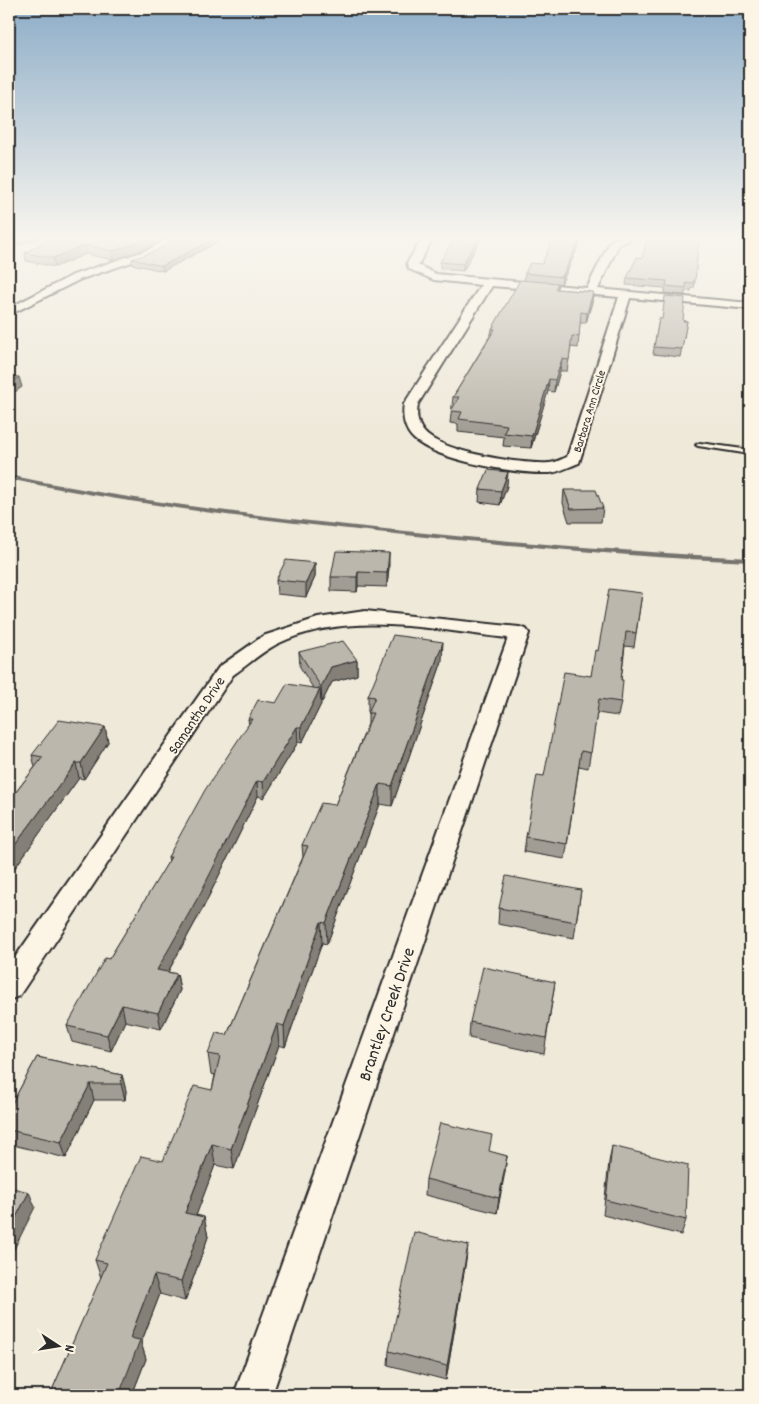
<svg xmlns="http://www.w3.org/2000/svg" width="759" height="1404" font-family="Dekko,sans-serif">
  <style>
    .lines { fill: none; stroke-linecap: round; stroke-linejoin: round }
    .stream { fill: #75736d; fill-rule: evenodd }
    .lane-casing { stroke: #2b2b2b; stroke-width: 4 }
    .street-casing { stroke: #2b2b2b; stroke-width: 4 }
    .lane { fill: #fcf5e5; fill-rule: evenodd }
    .street { fill: #fcf5e5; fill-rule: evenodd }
    .wall { fill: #a29d94; stroke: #2b2b2b }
    .shaded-wall { fill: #848078; stroke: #2b2b2b }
    .building { fill: #bcb7ac; stroke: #2b2b2b }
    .labels { text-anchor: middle; stroke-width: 4; stroke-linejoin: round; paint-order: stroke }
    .far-street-label { font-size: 12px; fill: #2b2b2b; stroke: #fcf5e5 }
    .street-label { font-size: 15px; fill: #2b2b2b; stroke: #fcf5e5 }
    .near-street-label { font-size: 18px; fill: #2b2b2b; stroke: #fcf5e5 }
  </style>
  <rect width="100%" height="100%" fill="#efe9da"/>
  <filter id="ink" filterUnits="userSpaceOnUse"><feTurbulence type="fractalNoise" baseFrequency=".02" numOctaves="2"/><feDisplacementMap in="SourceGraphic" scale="10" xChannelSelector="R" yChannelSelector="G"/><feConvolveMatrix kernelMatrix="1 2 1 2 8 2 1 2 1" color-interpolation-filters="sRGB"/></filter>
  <g filter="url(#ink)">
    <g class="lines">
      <path class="stream" d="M9,475C137,502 266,517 395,530C513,542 631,552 750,558V562C645,558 539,548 435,538C292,524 149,508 9,479Z"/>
      <defs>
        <path id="lane" d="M700,443L750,450V454L698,446L696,445Z"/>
        <path id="street" d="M172,236H184L156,254L81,279L9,315V308L73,275L148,250Z
          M424,236H434L418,265L436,274L587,288L611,240L629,236L630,240L619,244L598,289L750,303V309L630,298L579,463C570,466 560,472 550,473C517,474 438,461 414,439C404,430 402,416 404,404L481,285L434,280L409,269L407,263ZM492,286L619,297L567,457C562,459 555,463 549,463C523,465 441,452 424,432C417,424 416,415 418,404Z
          M365,611L519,627L526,629L529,633L272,1395H234L508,638C433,630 348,609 277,644C262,652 247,665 233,675L19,996L9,1000V966L219,667L263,636L318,618Z"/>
      </defs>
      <use href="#lane" class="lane-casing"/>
      <use href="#street" class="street-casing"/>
      <use href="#lane" class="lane"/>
      <use href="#street" class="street"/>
    </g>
    <path class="wall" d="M46,236H165V238L147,248L113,260L86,254L55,267L26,261L25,253L48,240Z
      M482,236L463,271L440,269V262Z
      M583,236L561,284L558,283L557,289L593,292L592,302L586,323H580L578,348L571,347L567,371H560L554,392L548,391L531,448L503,446L504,437L458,432V424L450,423L453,397L491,334L492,329L524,280L525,273L542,264Z
      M218,237V242L163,271L132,264V259Z
      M627,278L695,281L694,288H692L691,291H685V295L665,293V288L626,285Z
      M659,319L687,321L680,357L653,354Z
      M507,486L500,505L479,502L480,489Z
      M564,490L603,508L601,522H569L563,503Z
      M315,563V577L306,597L277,594L276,580Z
      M389,567L387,587L358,586L357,592L331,591V577Z
      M642,593L634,647L625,646L621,680V702L618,716L597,713L588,768L579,766L565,859L524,852L526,837L544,776L591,676L598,651Z
      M299,652L357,660V675L332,682L322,702L320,700L321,704L302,743L298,742L264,798L258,796L203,908L168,972L177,974L180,990L161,1029L125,1021L111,1051L72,1042L67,1026L109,959L169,861L168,857L249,725L248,719L276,703L313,688L300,667Z
      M442,661L392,806L380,804L327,944L322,943L285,1047L279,1045L234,1169L215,1165L196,1215L204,1217L208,1237L185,1301L160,1294L141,1343L146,1359L132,1395H50L101,1278L95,1260L212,1090L215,1075L211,1074L208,1054L227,1035L303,857L302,845L335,805L368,724V696Z
      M105,727L108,742L84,779L79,778L9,876V801L35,767L32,755Z
      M581,890L574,938L498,924L499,908Z
      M555,982L544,1054L469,1038L470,1022Z
      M37,1057L122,1075L126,1091L125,1100H94L66,1158L9,1144V1109Z
      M750,1093V1124L748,1123Z
      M612,1146L686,1220L681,1235L603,1215L609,1162Z
      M490,1152L507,1156L497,1213L425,1195L426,1179Z
      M468,1245L466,1260L446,1380L388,1365L389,1351Z"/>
    <path class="shaded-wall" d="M19,236H45L9,248V239Z
      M154,236H165V238L147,248L113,260L112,251Z
      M479,236H482L463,271V264Z
      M581,236H583L561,284L562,277Z
      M218,237V242L163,271L162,266Z
      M85,245L86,254L55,267L53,258Z
      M593,292L592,302L586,323L587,313Z
      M562,359L560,371L554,392L555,380Z
      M19,377L22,387L9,396V384Z
      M549,379L548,391L531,448L532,436Z
      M508,472L507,486L500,505L501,491Z
      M389,553V567L387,587V573Z
      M315,563V577L306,597V583Z
      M358,572V586L357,592V577Z
      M443,642L442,661L392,806V786Z
      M357,660V675L332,682L322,702L321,687L331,667Z
      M320,689L321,704L302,743L301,727Z
      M105,727L108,742L84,779L81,763Z
      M297,727L298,742L264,798L263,782Z
      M76,763L79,778L9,876V853Z
      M257,781L258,796L203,908L160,986L157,970Z
      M380,784V804L327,944L326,923Z
      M321,922L322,943L285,1047L284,1026Z
      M177,974L180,990L161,1029L158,1013Z
      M122,1005L125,1021L111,1051L107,1035Z
      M277,1024L279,1045L234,1169L231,1149Z
      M122,1075L126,1091L125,1100L121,1084Z
      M90,1084L94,1100L66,1158L61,1142Z
      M212,1144L215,1165L190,1232L185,1213Z
      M507,1156L505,1172L497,1213L499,1198Z
      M29,1192L35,1207L9,1259V1231Z
      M204,1217L208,1237L185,1301L181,1281Z
      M468,1245L466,1260L446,1380L447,1366Z
      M154,1275L160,1294L141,1343L146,1359L132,1395H119L130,1338Z"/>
    <path class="building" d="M12,236H19L9,239V238Z
      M48,236H154L146,240L112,251L85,245L53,258L25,253L50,238Z
      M180,236H199L218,237L162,266L132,259L156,251Z
      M456,236H479L463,264L440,262Z
      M554,236H581L562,277L525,273L530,263L542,264Z
      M648,236H699L695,281H693L692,284L686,283V288L666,286L667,281L627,278L637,257L642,258Z
      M520,280L558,283L555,289L593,292L587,313L581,312L579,337L572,336L569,360L562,359L555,380L549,379L532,436L504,433L507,425L459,419L462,412L451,411L459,397H453L495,329H492Z
      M665,296L685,298L683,321H687L682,349L654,347L659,319H662Z
      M9,376L19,377L9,384Z
      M488,470L508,472L501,491L480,489Z
      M564,490H596L603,508L571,509Z
      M336,551L389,553L387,573L358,572L357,577H331Z
      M286,560L315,563L306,583L276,580Z
      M609,589L642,593L636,633L626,632L621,680H623L621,702L599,699L591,753L581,751L567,844L526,837L537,775L544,776L564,672L591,676L595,650L598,651Z
      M393,635L443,642L392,786L380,784L326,923L321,922L284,1026L277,1024L231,1149L212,1144L185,1213L204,1217L181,1281L154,1275L130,1338L140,1340L119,1395H50L107,1263L95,1260L141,1156L163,1161L194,1086L212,1090L220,1056L208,1054L216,1033L227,1035L308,846L302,845L321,803L335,805L373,713H368L375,697L368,696Z
      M343,641L357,660L331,667L321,687L299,652Z
      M287,684L320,689L301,727H297L263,782L257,781L201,892L157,970L177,974L158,1013L122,1005L107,1035L67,1026L105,958L109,959L171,857H168L205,790L252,719H248L258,700L276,703Z
      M59,720L105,727L81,763H76L9,853V801L43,757L32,755Z
      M506,876L581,890L576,922L499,908Z
      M483,967L555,982L546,1038L470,1022Z
      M37,1057L122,1075L121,1084H90L61,1142L9,1130V1109Z
      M440,1123L492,1135L489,1151L507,1156L499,1198L426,1179Z
      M612,1146L688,1165L686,1220L606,1200Z
      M9,1187L29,1192L9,1231Z
      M414,1232L468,1245L447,1366L389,1351Z"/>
  </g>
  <linearGradient id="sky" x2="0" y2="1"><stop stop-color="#8dadc8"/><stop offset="0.55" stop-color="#f8f5ee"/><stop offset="1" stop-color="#f8f5ee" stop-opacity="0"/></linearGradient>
  <rect width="759" height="432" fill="url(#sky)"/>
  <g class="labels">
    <g class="far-street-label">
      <text transform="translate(589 411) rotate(-73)" y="4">Barbara Ann Circle</text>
    </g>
    <g class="street-label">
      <text transform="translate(196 715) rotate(-56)" y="5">Samantha Drive</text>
    </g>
    <g class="near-street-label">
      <text transform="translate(386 1014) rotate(-71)" y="6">Brantley Creek Drive</text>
    </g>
  </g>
  <rect width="759" height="1404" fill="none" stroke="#fcf5e5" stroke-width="30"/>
  <rect x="15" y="15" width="729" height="1374" fill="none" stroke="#2b2b2b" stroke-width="2" filter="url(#ink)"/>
  <g transform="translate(58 1346) rotate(102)" stroke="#fcf5e5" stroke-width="4" paint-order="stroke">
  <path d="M0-4L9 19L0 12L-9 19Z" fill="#2b2b2b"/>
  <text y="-8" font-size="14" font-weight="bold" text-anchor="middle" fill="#2b2b2b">N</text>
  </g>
</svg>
